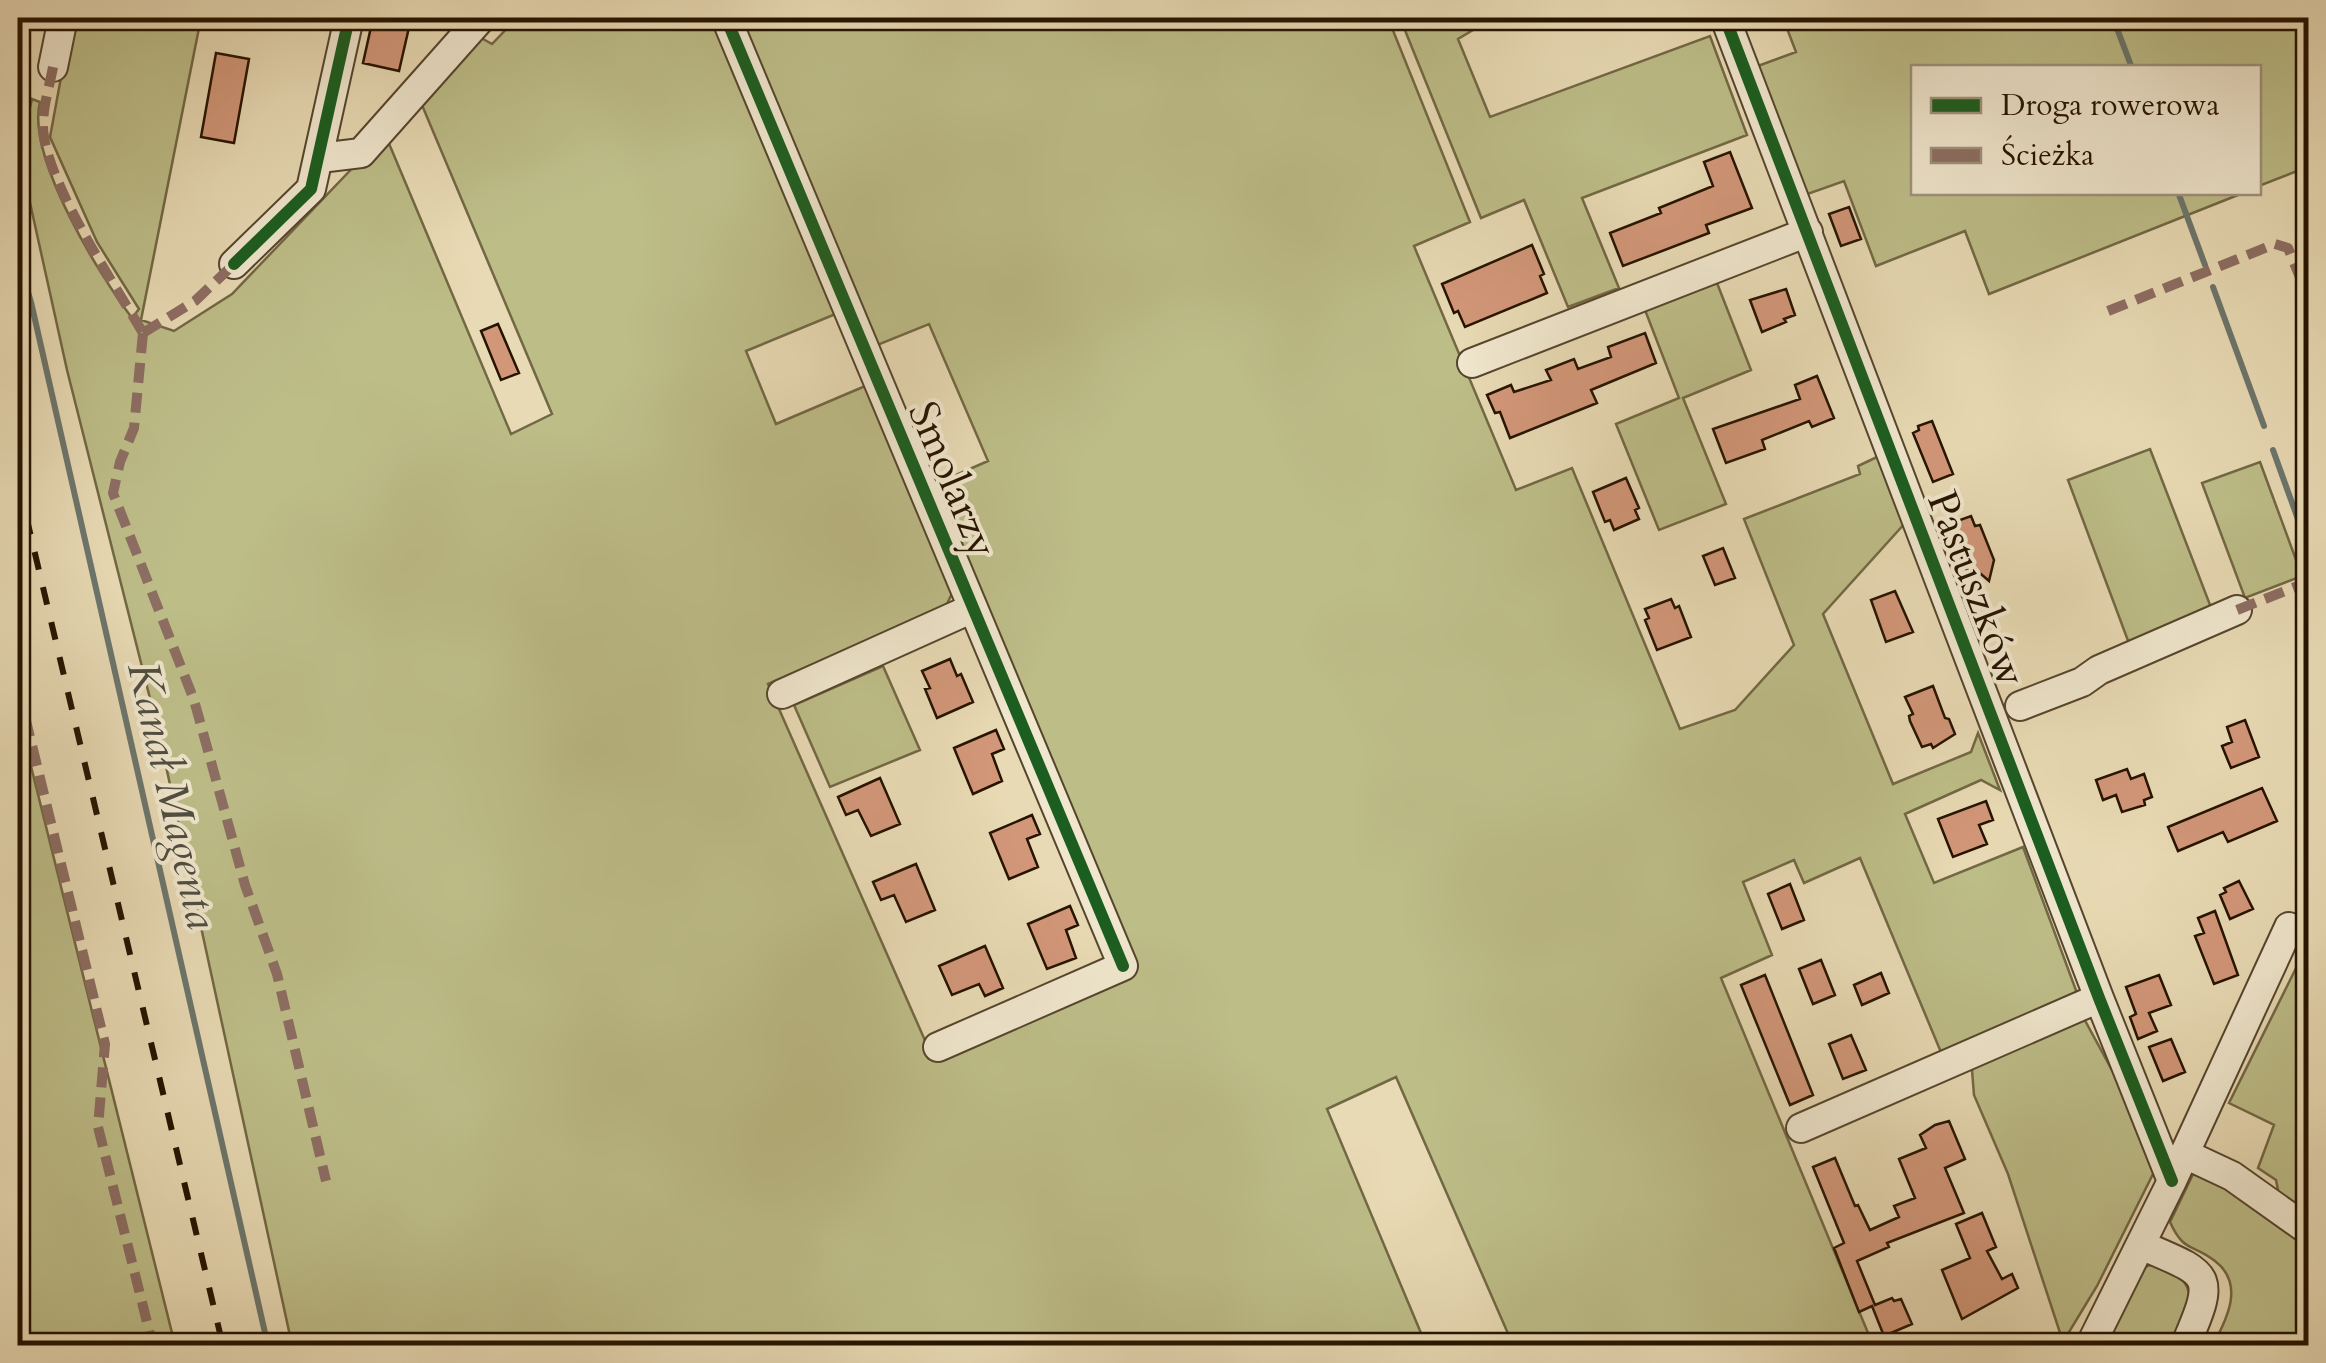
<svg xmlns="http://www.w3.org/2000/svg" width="2326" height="1363" font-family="Cardo,serif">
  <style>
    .green { fill: #bdbd88; stroke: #726844; stroke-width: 2.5 }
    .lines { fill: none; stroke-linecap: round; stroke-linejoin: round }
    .stream { stroke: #6c766d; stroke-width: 6 }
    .building { fill: #d29779; stroke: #261300; stroke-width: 2.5 }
    .minor-casing { stroke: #56452d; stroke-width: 32 }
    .minor { stroke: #f0e7ce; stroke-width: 28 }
    .rail { stroke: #261300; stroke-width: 6; stroke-dasharray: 18 18; stroke-linecap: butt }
    .quiet { stroke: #8d6e63; stroke-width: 10; stroke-dasharray: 20 10; stroke-linecap: butt }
    .cycleway-casing { stroke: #f0e7ce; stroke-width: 19 }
    .cycleway { stroke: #1b5e20; stroke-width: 12 }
    .labels { text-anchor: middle; stroke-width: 8; stroke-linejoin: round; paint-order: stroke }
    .street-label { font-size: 42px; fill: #261300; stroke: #f0e7ce }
    .water-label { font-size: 45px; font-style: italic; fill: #4f4d40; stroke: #f0e7ce }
  </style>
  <rect width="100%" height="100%" fill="#e8dab4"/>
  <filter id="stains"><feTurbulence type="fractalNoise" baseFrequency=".002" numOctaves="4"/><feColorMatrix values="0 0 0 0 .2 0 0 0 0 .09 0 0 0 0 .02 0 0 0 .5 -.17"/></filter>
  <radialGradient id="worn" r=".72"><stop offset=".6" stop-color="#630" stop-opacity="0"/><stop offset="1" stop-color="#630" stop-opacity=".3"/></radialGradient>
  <path class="green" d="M72,18H201L141,320L174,331L232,294L385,134L511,434L552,414L419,98L476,35L492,44L517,18H715L838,313L746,351L776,424L870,384L955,587L946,606L768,684L927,1045L1135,969L931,486L988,461L929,324L875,346L734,18H1388L1470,222L1414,246L1516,490L1572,468L1680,729L1735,710L1794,645L1744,519L1860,474L1858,466L1877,457L1893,485L1906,522L1823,614L1893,784L1971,752L1978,733L2000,790L1981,780L1905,814L1934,883L2023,847L2077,993L1943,1057L1860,858L1804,883L1794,860L1743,882L1772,955L1721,978L1873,1345H1513L1396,1077L1327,1109L1426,1345H292L159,734L67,370L19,153L32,99L40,102C26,156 99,275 132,318L139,309L97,242L50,137Z
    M1400,18H1493L1458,39L1490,117L1710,36L1747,135L1582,198L1619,288L1568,307L1524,200L1481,218Z
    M1783,18H2308V187L2302,169L2259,186L2258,68H1914V192L2243,193L1989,294L1965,231L1876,266L1844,181L1802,196L1755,67L1796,52Z
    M1717,283L1751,370L1683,398L1726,504L1659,530L1616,424L1679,398L1645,310Z
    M2150,449L2212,610L2130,646L2068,480Z
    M2260,462L2302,576L2245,598L2202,483Z
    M883,666L920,750L830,787L794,705Z
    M18,714L175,1345H18Z
    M2308,944V1220L2279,1195L2276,1180L2258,1168L2274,1125L2229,1103Z
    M2082,1015L2119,1083L2156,1168L2097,1286L2063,1342L2008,1174L1974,1095L1972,1070L1974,1058Z
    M2196,1168L2308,1239V1345H2213C2227,1319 2245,1284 2215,1261C2192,1243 2184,1253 2170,1222Z
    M2150,1265C2160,1266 2165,1269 2173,1273C2204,1290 2184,1322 2172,1345L2105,1346L2142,1268Z"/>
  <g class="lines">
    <path class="stream" d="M2113,18L2132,68
      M2178,192L2205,265
      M18,259L31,302L268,1346
      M2213,287L2264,426
      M2273,450L2308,547"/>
  </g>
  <path class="building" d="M373,18L410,23L399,71L363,63Z
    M216,53L249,59L234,143L201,137Z
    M1730,152L1752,208L1706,225L1709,233L1623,266L1610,233L1661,213L1659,208L1713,186L1704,162Z
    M1849,207L1861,239L1841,246L1829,214Z
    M1532,245L1544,274L1540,276L1547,293L1465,327L1458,311L1454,313L1442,284Z
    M1786,289L1795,315L1784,319L1786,322L1762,332L1750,300Z
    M498,324L519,373L501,380L481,331Z
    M1645,333L1656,363L1591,390L1597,403L1510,438L1500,412L1495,413L1487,395L1511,385L1514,392L1551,380L1546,370L1574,359L1578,369L1611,357L1608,347Z
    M1817,376L1834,418L1812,427L1809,421L1762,440L1765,449L1726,463L1713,429L1800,399L1795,385Z
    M1932,421L1953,474L1933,482L1913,433L1919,430L1918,426Z
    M1626,478L1639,508L1635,510L1639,519L1614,530L1610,520L1605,522L1593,492Z
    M1971,516L1975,526L1980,525L1994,560L1989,581L1974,568L1967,571L1949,524Z
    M1723,548L1735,578L1715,585L1703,556Z
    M1895,591L1913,632L1886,642L1871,600Z
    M1671,599L1675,608L1679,606L1691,637L1657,650L1645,620L1649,618L1645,609Z
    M950,659L957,676L961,674L973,702L937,718L925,689L930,688L922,671Z
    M1933,686L1945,718L1949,719L1955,734L1933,748L1931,744L1922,747L1910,721L1909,716L1913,714L1905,697Z
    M2245,720L2259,757L2231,768L2222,746L2232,742L2227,727Z
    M996,730L1004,749L992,754L1002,781L973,794L954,748Z
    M2127,769L2131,779L2144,774L2152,797L2144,800L2145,805L2122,812L2116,795L2103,800L2096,780Z
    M880,778L900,824L871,836L858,810L846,815L838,797Z
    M2262,788L2277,821L2228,842L2223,832L2178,851L2168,827Z
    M1986,801L1993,820L1979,825L1987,844L1953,857L1938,819Z
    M1032,815L1040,834L1027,839L1038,867L1009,879L990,833Z
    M916,864L935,910L906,922L894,895L881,900L873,882Z
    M2239,881L2253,909L2230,919L2220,895L2226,892L2224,888Z
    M1790,884L1804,920L1782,929L1768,894Z
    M1070,906L1078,925L1066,930L1076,958L1047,969L1028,924Z
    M2215,911L2238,975L2214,984L2195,936L2204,933L2198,918Z
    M985,946L1003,988L985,996L979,984L952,995L939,966Z
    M1821,960L1835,995L1813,1004L1799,969Z
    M1881,973L1889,993L1862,1005L1854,985Z
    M1765,975L1813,1095L1790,1105L1741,985Z
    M2159,975L2171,1005L2149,1013L2157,1031L2138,1039L2130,1017L2136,1014L2126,987Z
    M1851,1035L1866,1070L1843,1079L1829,1044Z
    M2171,1039L2185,1072L2163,1081L2149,1047Z
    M1949,1121L1965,1159L1945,1168L1964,1213L1887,1243L1889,1247L1857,1261L1875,1305L1892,1298L1894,1301L1901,1299L1912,1324L1884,1336L1872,1306L1859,1312L1834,1248L1844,1243L1813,1167L1835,1158L1855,1206L1858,1205L1870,1230L1899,1217L1894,1206L1915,1198L1899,1159L1926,1148L1920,1135L1935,1125Z
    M1982,1213L1996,1247L1987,1251L2002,1279L2012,1274L2018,1288L1962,1319L1942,1270L1970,1258L1956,1224Z"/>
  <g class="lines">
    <defs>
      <path id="minor" d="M726,18L1123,966L938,1047
        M1725,18L2099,998L2172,1181
        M53,67L63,18
        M320,158L361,153L481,18
        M234,264L311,189L349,18
        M1472,363L1808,232
        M782,694L973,608
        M2020,706L2082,682L2099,670L2237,610
        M1801,1128L2099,998
        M2185,1154L2232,1176L2308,1230
        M2141,1245C2211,1275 2217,1273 2185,1346
        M2090,1346L2172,1181L2289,927"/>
    </defs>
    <use href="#minor" class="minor-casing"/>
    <use href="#minor" class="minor"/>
    <path class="rail" d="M18,482L223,1346"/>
    <path class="quiet" d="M53,67C49,89 40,115 44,137C53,193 113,282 143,333
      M2108,311L2275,244L2288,248L2308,297
      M143,333L134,428L120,462L113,493L194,700L245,885L277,974L326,1181
      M143,333L195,301L234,264
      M2237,610L2308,582
      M18,688L105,1044L98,1127L153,1346"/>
    <defs>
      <path id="cycleway" d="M726,18L1123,966
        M1725,18L2099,998L2172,1181
        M234,264L311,189L349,18"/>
    </defs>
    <use href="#cycleway" class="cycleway-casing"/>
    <use href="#cycleway" class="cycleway"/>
  </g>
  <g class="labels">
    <g class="street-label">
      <text transform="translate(954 479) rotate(67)" y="15">Smolarzy</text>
      <text transform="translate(1978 588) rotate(69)" y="15">Pastuszków</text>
    </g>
    <g class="water-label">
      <text transform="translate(174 795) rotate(77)" y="16">Kanał Magenta</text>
    </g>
  </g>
  <rect width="2326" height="1363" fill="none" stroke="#e8dab4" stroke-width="60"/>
  <rect x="20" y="20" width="2286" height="1323" fill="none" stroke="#261300" stroke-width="5"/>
  <rect x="30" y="30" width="2266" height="1303" fill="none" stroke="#261300" stroke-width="2.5"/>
  <rect x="1911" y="65" width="350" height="130" fill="#f0e7ce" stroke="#9f927c" stroke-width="2.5"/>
  <rect x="1931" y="98" width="50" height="15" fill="#1b5e20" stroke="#9f927c" stroke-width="2.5"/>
  <text x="2001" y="115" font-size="30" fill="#261300">Droga rowerowa</text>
  <rect x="1931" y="148" width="50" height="15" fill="#8d6e63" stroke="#9f927c" stroke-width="2.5"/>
  <text x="2001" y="165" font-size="30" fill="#261300">Ścieżka</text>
  <rect width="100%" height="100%" filter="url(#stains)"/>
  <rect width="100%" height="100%" fill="url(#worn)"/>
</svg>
